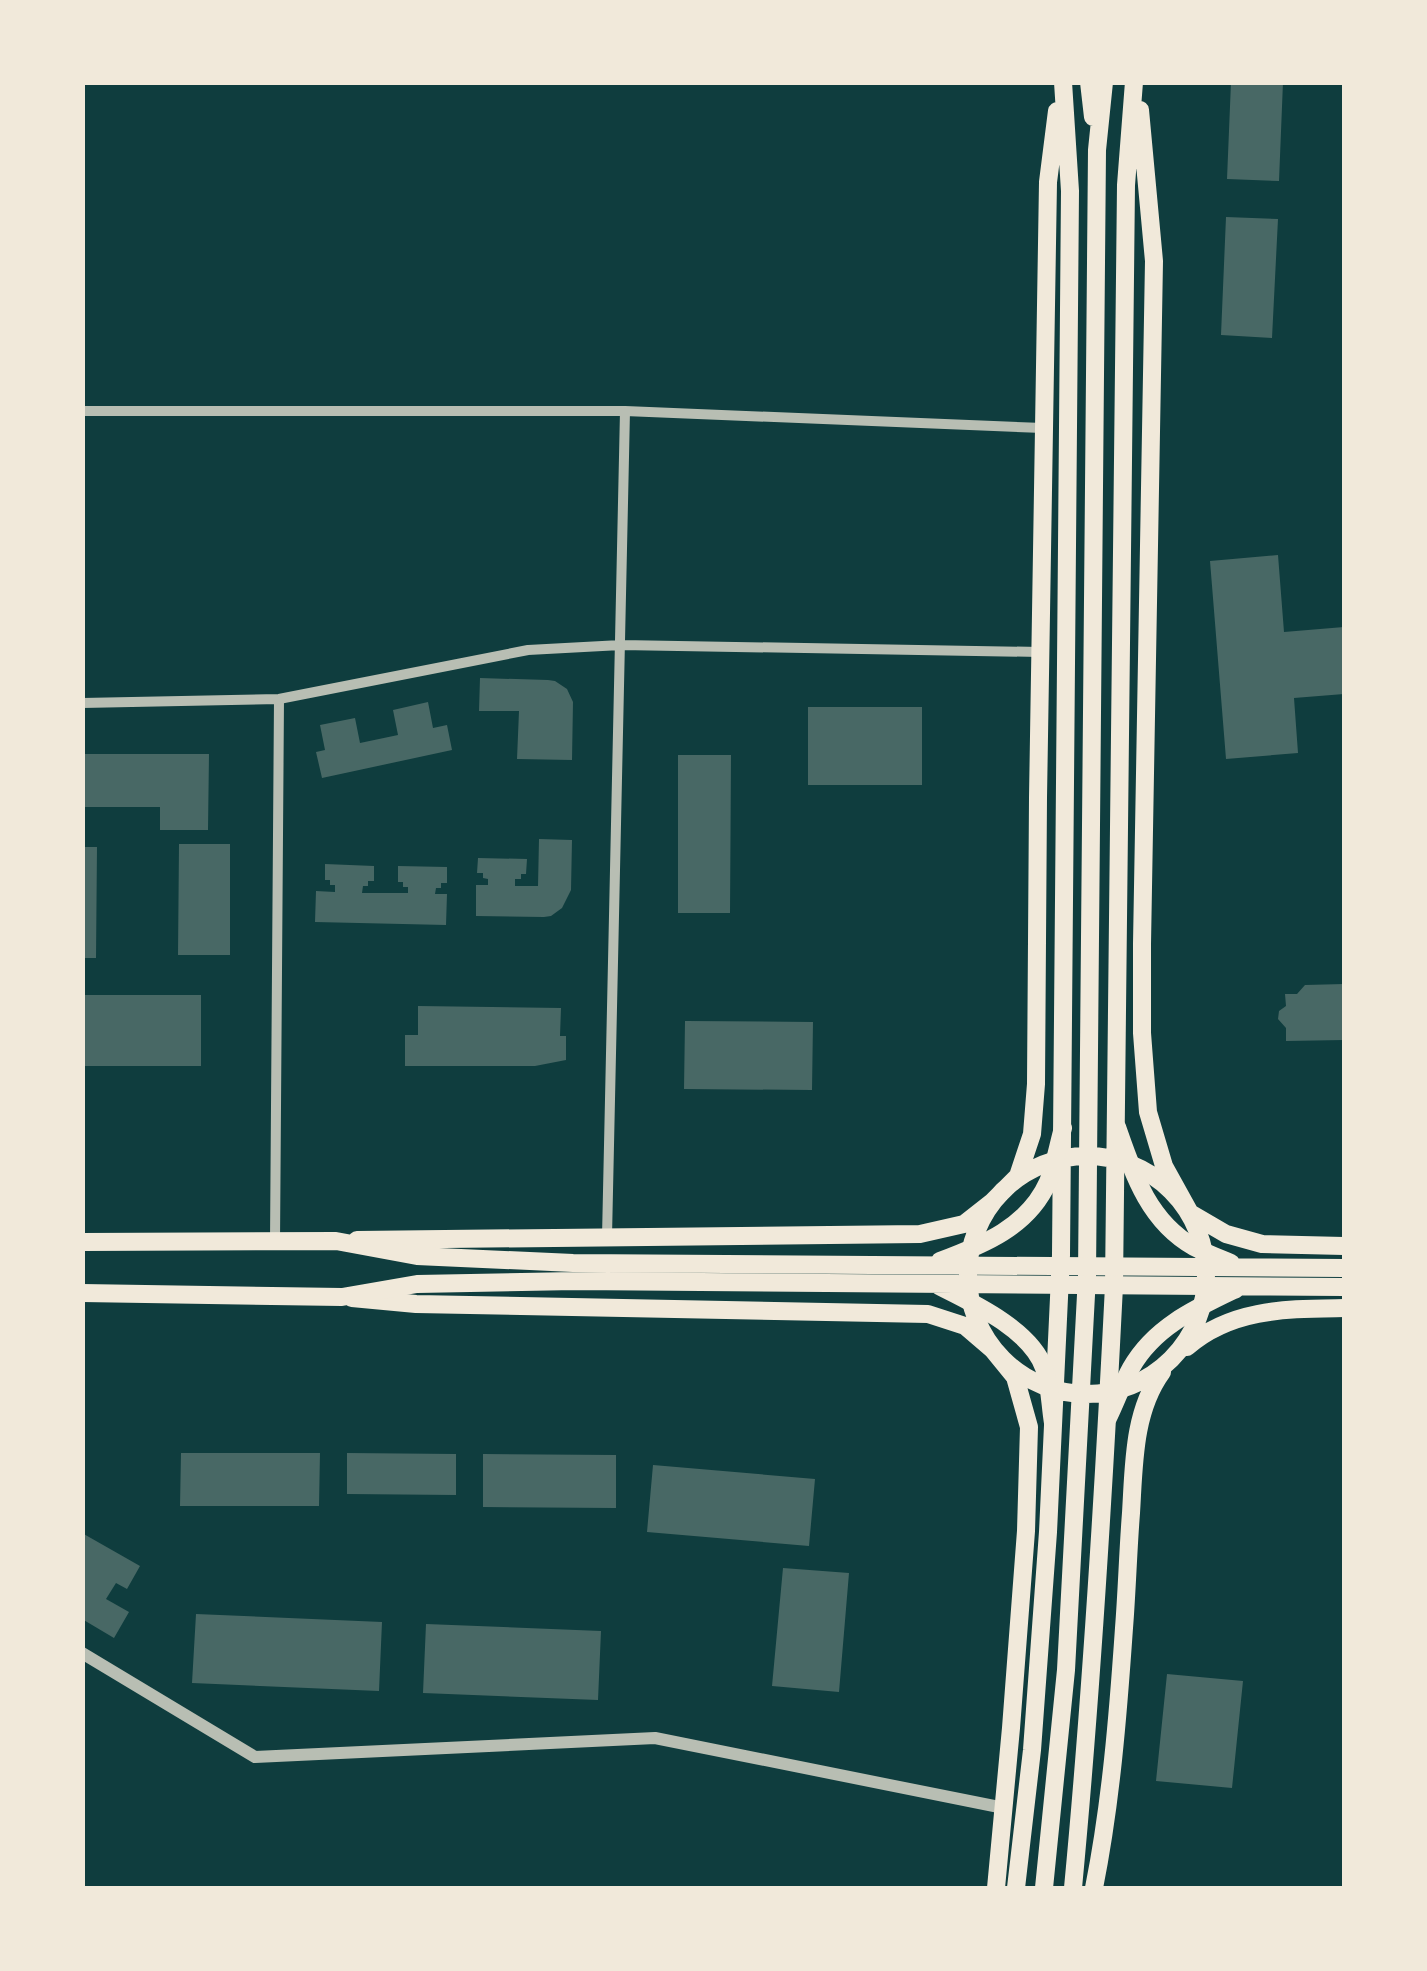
<svg xmlns="http://www.w3.org/2000/svg" width="1427" height="1971" font-family="Roboto,sans-serif">
  <style>
    .building { fill: #486865 }
    .lines { fill: none; stroke-linecap: round; stroke-linejoin: round }
    .minor { stroke: #b8beb3; stroke-width: 10 }
    .tertiary { stroke: #b8beb3; stroke-width: 12 }
    .primary { stroke: #f1e9da; stroke-width: 18 }
    .trunk { stroke: #f1e9da; stroke-width: 18 }
  </style>
  <rect width="100%" height="100%" fill="#0f3d3e"/>
  <path class="building" d="M1231,82H1283L1279,181L1227,179Z
    M1226,217L1278,219L1272,338L1221,335Z
    M1278,555L1284,632L1344,627V694L1294,698L1298,753L1226,759L1210,561Z
    M480,678L548,680L555,681L567,689L573,702L572,760L517,759L519,711H479Z
    M428,702L433,728L447,725L452,750L322,778L316,752L325,750L320,725L355,718L360,743L398,735L393,710Z
    M808,707H922V785H808Z
    M82,754H209L208,830H160V807H82Z
    M678,755H731L730,913H678Z
    M539,839L572,840L571,890L562,908L551,916L544,917L476,916V885H488V879L483,878V873H477L478,858L527,859L526,874H521V879H515V886H538Z
    M179,844H230V955H178Z
    M82,847H97L96,958H82Z
    M325,864L374,866V881H368V886H363L362,893H408V887H403V882H398V866L447,867V883H441V888H436L435,894H447L446,925L315,922L316,891L335,892V885H330V880H325Z
    M1344,984V1040L1286,1041V1028L1278,1019L1279,1011L1286,1006L1285,994H1297L1305,985Z
    M82,995H201V1066H82Z
    M418,1006L561,1008L560,1036H566V1060L535,1066H405V1035H418Z
    M685,1021L813,1022L812,1090L684,1089Z
    M181,1453H320L319,1506H180Z
    M347,1453L456,1454V1495L347,1494Z
    M483,1454L616,1455V1508L483,1507Z
    M653,1465L815,1479L809,1546L647,1532Z
    M82,1533L140,1566L127,1589L116,1583L106,1599L129,1612L114,1638L82,1619Z
    M783,1568L849,1573L839,1692L772,1686Z
    M196,1614L382,1622L379,1691L192,1683Z
    M426,1624L601,1631L598,1700L423,1693Z
    M1167,1674L1243,1681L1232,1788L1156,1781Z"/>
  <g class="lines">
    <path class="minor" d="M82,411H625L1043,428
      M82,703L279,699L528,650L621,645L1040,652
      M607,1237L625,411
      M275,1242L279,699"/>
    <path class="tertiary" d="M82,1653L255,1757L655,1738L1004,1808"/>
    <path class="primary" d="M1089,82L1093,117
      M1140,110L1154,261L1142,944V1033L1148,1112L1164,1166L1190,1213L1226,1234L1262,1244L1344,1246
      M968 1275a119 119 0 1 1 238 0a119 119 0 1 1-238 0Z
      M357,1240L920,1234L964,1224L992,1202L1018,1176L1032,1134L1036,1084L1038,798L1048,182L1057,111
      M352,1298L416,1304L928,1314L965,1326L993,1350L1015,1377L1029,1427L1026,1531L1011,1728L996,1888
      M1187,1347C1232,1308 1288,1309 1344,1308
      M1016,1888L1032,1750L1048,1532L1061,1255L1070,191L1063,82
      M1044,1888L1066,1670L1087,1276L1097,150L1104,82
      M1073,1888C1092,1688 1104,1487 1114,1286L1126,185L1134,82
      M1094,1888C1111,1803 1118,1715 1124,1628C1127,1590 1128,1551 1131,1513C1134,1465 1133,1412 1162,1372"/>
    <path class="trunk" d="M1117,1127C1133,1173 1148,1221 1194,1247C1206,1253 1219,1258 1231,1263
      M82,1242L336,1241L417,1256L573,1263L1344,1268
      M940,1261C983,1245 1028,1227 1048,1182C1055,1165 1058,1145 1063,1128
      M939,1286C973,1303 1031,1330 1044,1368C1050,1384 1050,1405 1053,1423
      M82,1293L342,1297L417,1284L575,1281L1344,1287
      M1108,1418C1116,1402 1122,1384 1131,1368C1154,1327 1196,1308 1236,1289"/>
  </g>
  <rect width="1427" height="1971" fill="none" stroke="#f1e9da" stroke-width="170"/>
</svg>
